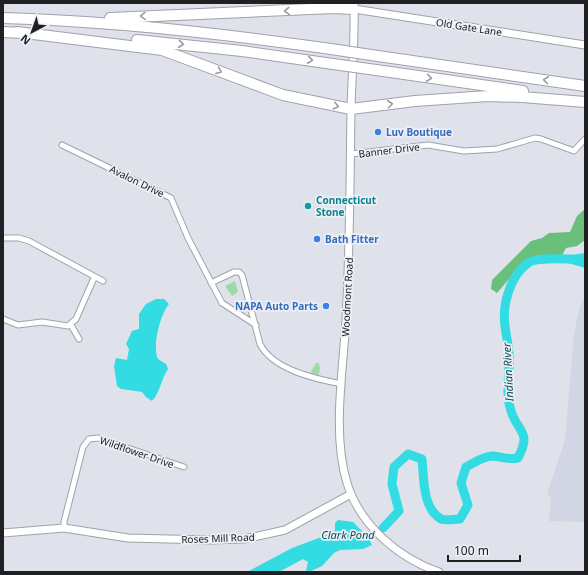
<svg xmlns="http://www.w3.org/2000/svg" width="588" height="575" font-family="'Noto Sans',sans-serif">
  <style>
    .built { fill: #d1d5e4 }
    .green { fill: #9bdca5 }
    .forest { fill: #6abf7a }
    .water { fill: #33dbe3 }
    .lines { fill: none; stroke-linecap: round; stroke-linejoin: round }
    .river { stroke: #33dbe3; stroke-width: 9 }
    .street-casing { stroke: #a0a2aa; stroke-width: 7 }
    .secondary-casing { stroke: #a0a2aa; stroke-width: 9 }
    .highway-casing { stroke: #a0a2aa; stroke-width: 12 }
    .street { stroke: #fff; stroke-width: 5 }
    .secondary { stroke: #fff; stroke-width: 7 }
    .highway { stroke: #fff; stroke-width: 10 }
    .highway-bridge-casing { stroke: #a0a2aa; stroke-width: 12; stroke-linecap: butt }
    .highway-bridge { stroke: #fff; stroke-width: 10 }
    .oneway { stroke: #9b9b9c }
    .shop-dot { fill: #3f7fe0; stroke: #edeff7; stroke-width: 1.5 }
    .culture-dot { fill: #0f9aa8; stroke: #edeff7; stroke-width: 1.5 }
    .labels { text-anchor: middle; stroke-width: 3.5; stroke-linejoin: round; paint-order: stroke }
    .street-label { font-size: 10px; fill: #202023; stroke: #edeff7 }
    .shop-label { font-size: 10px; font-weight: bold; fill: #366cbe; stroke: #edeff7; text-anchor: start }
    .culture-label { font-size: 10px; font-weight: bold; fill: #0d838f; stroke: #edeff7; text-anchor: start }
    .water-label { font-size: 11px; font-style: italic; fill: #044d51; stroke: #edeff7 }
  </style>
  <rect width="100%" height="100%" fill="#dfe2ea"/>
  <path class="built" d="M585,298V522L549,521L551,497L547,494L565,440L574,335L580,305Z"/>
  <path class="green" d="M235,281L238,292L232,296L225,286Z
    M316,363H319L320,369L319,374L316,376L311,372Z"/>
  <path class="forest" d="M585,209V240L577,246L566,248L559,261L531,260L509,279L497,293L491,289L492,280L531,241L542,238L549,233L570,232L577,216Z"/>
  <path class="water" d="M585,253V268L568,263L572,255Z
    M156,299H164L169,304C160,315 152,347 158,359L166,364L168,369C161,379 160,393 152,401L146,397L142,392L121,389L117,386L114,366L116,358L127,360L129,349L126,344L132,331L139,329V314L146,304Z
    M338,520L353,522L368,537L372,545L363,549L340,550L334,553L322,566L309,572L306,571L308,562L303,559L279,572H247L292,548L332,533L335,530V523Z"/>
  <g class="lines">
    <path class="river" d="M383,528L399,511L392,484L394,467L408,454L422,459C424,477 422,508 441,519C446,521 454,519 460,519L468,505L461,483L466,467C474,463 483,456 493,456C503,457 507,460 518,458C532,431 518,433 511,411C505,393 510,374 509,356C509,346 506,336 505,326C502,305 510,276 528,263C538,256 571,260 585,259"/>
    <defs>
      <path id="street" d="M62,145L171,198L188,238L222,303L256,325
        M351,154L428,145L464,151L497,149L535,138L541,139L574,151L585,139
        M3,238H19L29,241L103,281
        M211,283L234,272H239L242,275L260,344C273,370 316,379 342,384
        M3,319L18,325L42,322L68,326L76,319L94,278
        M71,325L79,339
        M64,528V522L83,447L89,439L98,438L184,467"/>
      <path id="secondary" d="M354,3C355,38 352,73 351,108C350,179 350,249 346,320C343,371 332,434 347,483C360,525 398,558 439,572
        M354,9L585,45
        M3,533L64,528L128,538L210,540L244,539L285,530L351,494"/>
      <path id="highway" d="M3,18C111,21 218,33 324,48
        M110,18L333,8L354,9
        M3,32L23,33
        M17,32L162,50L283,95L351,109L415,101L488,96L522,97L585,102
        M137,40L242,51L326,63
        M378,56L585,86
        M376,70L523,91"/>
    </defs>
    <use href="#street" class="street-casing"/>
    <use href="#secondary" class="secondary-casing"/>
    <use href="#highway" class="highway-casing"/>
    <use href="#street" class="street"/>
    <use href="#secondary" class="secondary"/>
    <use href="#highway" class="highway"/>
    <defs>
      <path id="highway-bridge" d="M324,48L378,56
        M326,63L376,70"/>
    </defs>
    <use href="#highway-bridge" class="highway-bridge-casing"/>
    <use href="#highway-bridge" class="highway-bridge"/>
  </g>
  <defs><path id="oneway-chevron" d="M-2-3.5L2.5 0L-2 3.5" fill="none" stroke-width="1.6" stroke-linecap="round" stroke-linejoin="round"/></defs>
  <g class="oneway">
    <use href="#oneway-chevron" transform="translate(287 11) rotate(177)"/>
    <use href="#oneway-chevron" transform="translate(143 16) rotate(178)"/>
    <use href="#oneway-chevron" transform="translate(181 44) rotate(6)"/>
    <use href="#oneway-chevron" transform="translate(310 60) rotate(8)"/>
    <use href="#oneway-chevron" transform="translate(219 71) rotate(21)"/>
    <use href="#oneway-chevron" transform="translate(429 78) rotate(8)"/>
    <use href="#oneway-chevron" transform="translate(546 80) rotate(-172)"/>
    <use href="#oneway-chevron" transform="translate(390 104) rotate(-7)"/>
    <use href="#oneway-chevron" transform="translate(336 106) rotate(12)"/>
  </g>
  <g class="shop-dot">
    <circle cx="378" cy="132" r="4"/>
    <circle cx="317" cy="239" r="4"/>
    <circle cx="326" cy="306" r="4"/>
  </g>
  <circle class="culture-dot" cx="308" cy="206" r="4"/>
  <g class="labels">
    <g class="street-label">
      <text transform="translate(469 27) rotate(9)" y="4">Old Gate Lane</text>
      <text transform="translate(389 150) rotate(-7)" y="4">Banner Drive</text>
      <text transform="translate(137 181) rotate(26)" y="4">Avalon Drive</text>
      <text transform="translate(347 297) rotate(-87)" y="4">Woodmont Road</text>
      <text transform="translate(137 452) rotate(19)" y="4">Wildflower Drive</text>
      <text transform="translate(218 538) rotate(-2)" y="4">Roses Mill Road</text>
    </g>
    <g class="shop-label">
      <text x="386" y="136">Luv Boutique</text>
      <text x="325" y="243">Bath Fitter</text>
      <text x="318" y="310" text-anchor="end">NAPA Auto Parts</text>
    </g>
    <g class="culture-label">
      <text x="316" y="204">Connecticut<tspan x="316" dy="12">Stone</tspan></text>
    </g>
    <g class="water-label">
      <text transform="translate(508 372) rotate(-93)" y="4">Indian River</text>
      <text x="348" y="539">Clark Pond</text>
    </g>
  </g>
  <rect width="588" height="575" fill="none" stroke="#202023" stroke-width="8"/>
  <g transform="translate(32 32) rotate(221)" stroke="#edeff7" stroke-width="3" paint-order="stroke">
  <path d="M0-3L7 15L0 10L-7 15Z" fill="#202023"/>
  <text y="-6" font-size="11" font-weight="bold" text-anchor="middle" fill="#202023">N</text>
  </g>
  <path d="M448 555v6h72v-6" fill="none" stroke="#202023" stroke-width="2"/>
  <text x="454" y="555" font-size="12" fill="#202023" stroke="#edeff7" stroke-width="3" paint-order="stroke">100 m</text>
</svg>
